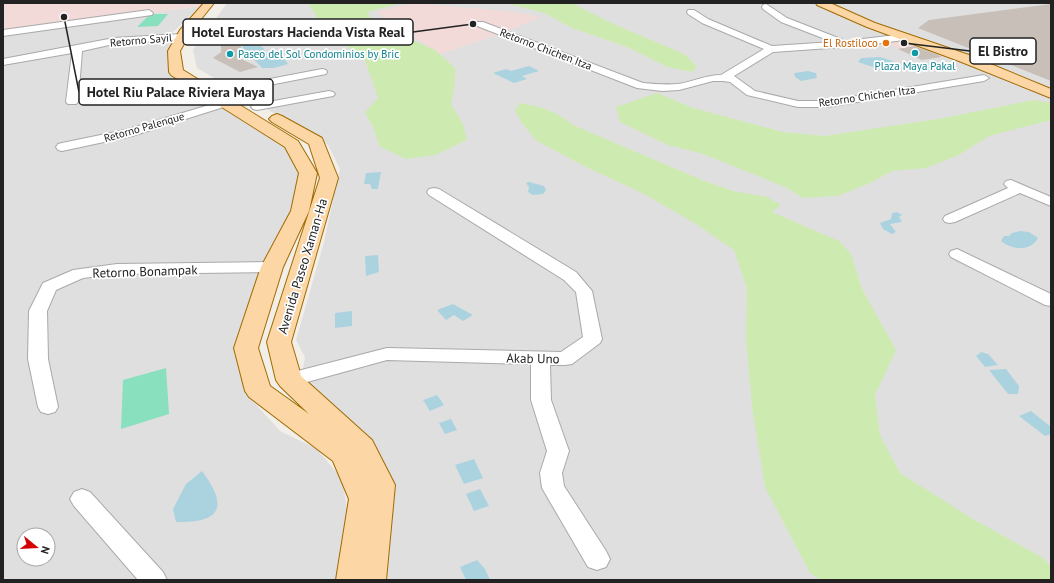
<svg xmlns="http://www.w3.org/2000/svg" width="1054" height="583" font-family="'PT Sans',sans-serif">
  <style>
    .residential { fill: #e0dfdf; fill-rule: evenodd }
    .commercial { fill: #f2dad9 }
    .grass { fill: #cdebb0 }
    .pitch { fill: #88e0be }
    .water { fill: #aad3df }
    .building { fill: #c7bfb8 }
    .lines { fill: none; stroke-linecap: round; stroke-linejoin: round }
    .minor-casing { stroke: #a9a9a9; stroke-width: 2 }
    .major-casing { stroke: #a06b00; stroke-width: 2 }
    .minor { fill: #fff; fill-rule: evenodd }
    .major { fill: #fcd6a4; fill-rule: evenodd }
    .food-dot { fill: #e8710a; stroke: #fff; stroke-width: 1.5 }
    .culture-dot { fill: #0f9aa8; stroke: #fff; stroke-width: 1.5 }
    .labels { text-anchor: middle; stroke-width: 3.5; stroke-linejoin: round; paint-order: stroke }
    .far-street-label { font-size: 11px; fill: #222; stroke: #fff }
    .far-food-label { font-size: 11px; fill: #c56008; stroke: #fff; text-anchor: end }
    .far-culture-label { font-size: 11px; fill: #0d838f; stroke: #fff; text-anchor: start }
    .street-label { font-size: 13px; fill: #222; stroke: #fff }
    .leader { fill: none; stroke: #222; stroke-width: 1.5 }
    .callout-dot { fill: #222; stroke: #fff; stroke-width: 1.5 }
    .callout { fill: #fff; stroke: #222; stroke-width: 1.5 }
    .callout-label { font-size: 14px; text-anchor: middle; font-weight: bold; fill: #222 }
  </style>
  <rect width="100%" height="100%" fill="#f2efe9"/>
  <path class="residential" d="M227,3H1051V580H386L388,473L300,385L305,357L296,340L323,246L340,169L328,145L197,68L193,50Z
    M201,6L172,33L179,39L173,73L290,146L304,174L243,390L280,431L317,449L342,479L349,520L341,580H3V34ZM24,535H48V559H24Z"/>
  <path class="commercial" d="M3,3H203L201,6L3,34Z
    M412,3L515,12L541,17L506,32L440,54L376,12Z
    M891,41L922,45L952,56L922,60L887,43Z"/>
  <path class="grass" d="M308,3H402L368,12L371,21L435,50L455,68V84L451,104L463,124L467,140L435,155L406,159L379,146L373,127L365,112L378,98L365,60L325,30Z
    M502,3H571L609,22L684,54L697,66L693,72L667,67L627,47L572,28L544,13L514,5Z
    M657,93L693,108L783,132L824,136L938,119L1034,100L1051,103V120L989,136L959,155L926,168L892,171L870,183L838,196L803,198L785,187L703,154L668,145L620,122L616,107Z
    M520,103C540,106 558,112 573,125L702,180L733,191L767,197L781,205L772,212L839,241L851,254L862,289L896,350L875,395L880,435L900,473L973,519L1043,558L1051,567V580H821L810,573L765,487L752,407L746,339L747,288L734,250L696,224L644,194L586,167L537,141L521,122L515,110Z"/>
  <path class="pitch" d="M150,14H168L158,26L137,27Z
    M166,368L169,414L121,429L123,380Z"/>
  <path class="water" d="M259,35L266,37L257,42L264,49L269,58L284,59L288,64L274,68H262L242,47L250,40L247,38Z
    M880,57L893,61L895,65L873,67L858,62L861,58Z
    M529,66L539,71L522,76L527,79L514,83L493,73L506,69L511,71Z
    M808,71L816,73L817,78L801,81L795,77L794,73Z
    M381,172L378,189H372L370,184H364L366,173Z
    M529,182L544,186L546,190L543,194L533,195L528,192L529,187L526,183Z
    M897,212L902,215L899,217L902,222L890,224L896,232L892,234L883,229L880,223L891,219L892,213Z
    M1020,231L1029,232L1038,238C1031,252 1012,250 1001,241L1004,236H1009L1012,233Z
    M378,255L379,272L366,276L365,256Z
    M453,304L473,315L463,321L454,315L446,320L437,310Z
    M352,311V326L335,328V313Z
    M981,352L988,354L998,365L985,367L976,356Z
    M1006,369L1019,386L1018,394H1008L989,370Z
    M437,395L444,405L430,411L423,400Z
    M1031,411L1051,427V434L1045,436L1019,416Z
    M451,419L457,430L445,434L439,423Z
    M474,459L483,478L464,484L455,465Z
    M202,471C229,507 221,523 176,522L173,509L186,484Z
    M480,489L489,506L474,511L466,494Z
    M477,560L485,569L490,580H466L460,567Z"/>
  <path class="building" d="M1051,4V81L918,28L929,20Z
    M241,38V59L258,67L240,72L213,58L221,52V40Z
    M914,46L936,54L942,57L922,60L898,49Z"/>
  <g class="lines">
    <defs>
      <path id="minor" d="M766,4L787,18L846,41L904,34L909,37L904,40L858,46L773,52L734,76L755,91L798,101H827L984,75L989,78L984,81L827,107H798L747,95L730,82L723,81H713L679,90L662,91L637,88L477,26L476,24L477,22H483L643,83C654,84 666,85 678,84C692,82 706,75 721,75L764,49L702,23L688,14L687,12L688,10H694L708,19L772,46L833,42L781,22L763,9L762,7L763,5Z
        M149,10L153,13L152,15L3,36V30Z
        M182,34L185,35L187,37L185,39L114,44L82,51L78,102L76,104H68L66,102L72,53L3,65V59L114,38Z
        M322,69L326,70L327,72L326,74L228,93L223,90L228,87Z
        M329,91L333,92L335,94L333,96L257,110L253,109L251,107L253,105L257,104Z
        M226,100L230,101L232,103L230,105L132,136L62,151L58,150L56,147L58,144L62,143L125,130Z
        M1011,180L1051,197V206L1020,193L955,222L950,223L945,222L943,219L945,216L1008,188L1004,184L1006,181Z
        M434,188L439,189L576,272L592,291L602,339L600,343L572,364L565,365H550L551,400L569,451L562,473L564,486L606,551L610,559L606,567L597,570L588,567L542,488L540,473L547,451L531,400V364L387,360L289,387L282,385L279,380L282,375L387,348L561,352L583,337L576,292L564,280L429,195L427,192L429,189Z
        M957,249L1051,294V306L1045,305L951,257L949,254L951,251Z
        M272,262L278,264L280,267L278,270L272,272L117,274L83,278L56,290L47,311L48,359L58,407L55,412L48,414L41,412L38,407L28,359L29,311L43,283L73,270L117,264Z
        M82,489L90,492L163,572L167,580H138L74,506L70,499L74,492Z"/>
      <path id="major" d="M204,3H214L190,33L180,51L183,70L298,141L317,173L309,211L283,267L258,348L270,386L309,414L280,386L276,380L267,342L320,178L309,144L272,122L269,119L272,116L277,114L282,116L322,138L338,178L291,342L301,376L372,440L395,485L386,580H336L349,499L333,461L249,397L245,391L234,348L261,267L291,211L299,173L285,147L171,75L169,72L168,51L180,30Z
        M816,3H830L875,23L969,55L1051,89V98L959,61L867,27L817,5Z"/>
    </defs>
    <use href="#minor" class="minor-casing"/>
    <use href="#major" class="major-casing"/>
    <use href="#minor" class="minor"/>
    <use href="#major" class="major"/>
  </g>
  <circle class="food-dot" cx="886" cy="43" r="4"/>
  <g class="culture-dot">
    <circle cx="915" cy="53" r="4"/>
    <circle cx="230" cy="54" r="4"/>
  </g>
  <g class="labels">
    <g class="far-street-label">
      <text transform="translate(141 40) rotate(-5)" y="4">Retorno Sayil</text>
      <text transform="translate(546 49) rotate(21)" y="4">Retorno Chichen Itza</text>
      <text transform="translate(867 96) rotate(-8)" y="4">Retorno Chichen Itza</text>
      <text transform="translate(144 127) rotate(-16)" y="4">Retorno Palenque</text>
    </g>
    <g class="far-food-label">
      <text x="878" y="47">El Rostiloco</text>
    </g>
    <g class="far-culture-label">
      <text x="238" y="58">Paseo del Sol Condominios by Bric</text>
      <text x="915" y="70" text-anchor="middle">Plaza Maya Pakal</text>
    </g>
    <g class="street-label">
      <text transform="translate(302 266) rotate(-73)" y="5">Avenida Paseo Xaman-Ha</text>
      <text transform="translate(145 271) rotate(-2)" y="5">Retorno Bonampak</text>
      <text transform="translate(533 358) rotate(1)" y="5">Akab Uno</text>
    </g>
  </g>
  <path class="leader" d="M473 24L413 32M904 43L970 51M64 17L79 92"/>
  <g class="callout-dot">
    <circle cx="473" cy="24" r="4"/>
    <circle cx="904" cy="43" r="4"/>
    <circle cx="64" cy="17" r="4"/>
  </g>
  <g class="callout">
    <rect x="183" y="19" width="230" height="26" rx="4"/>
    <rect x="970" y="38" width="66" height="26" rx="4"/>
    <rect x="79" y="79" width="194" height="26" rx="4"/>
  </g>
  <g class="callout-label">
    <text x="298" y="37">Hotel Eurostars Hacienda Vista Real</text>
    <text x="1003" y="56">El Bistro</text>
    <text x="176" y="97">Hotel Riu Palace Riviera Maya</text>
  </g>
  <rect width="1054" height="583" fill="none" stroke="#222222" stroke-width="8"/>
  <g transform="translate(36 547) rotate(108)"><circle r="19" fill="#ffffff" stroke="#a7a7a7"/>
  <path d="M0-3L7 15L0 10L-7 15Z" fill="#d40000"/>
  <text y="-6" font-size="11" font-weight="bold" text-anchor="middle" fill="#222222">N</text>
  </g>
</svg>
